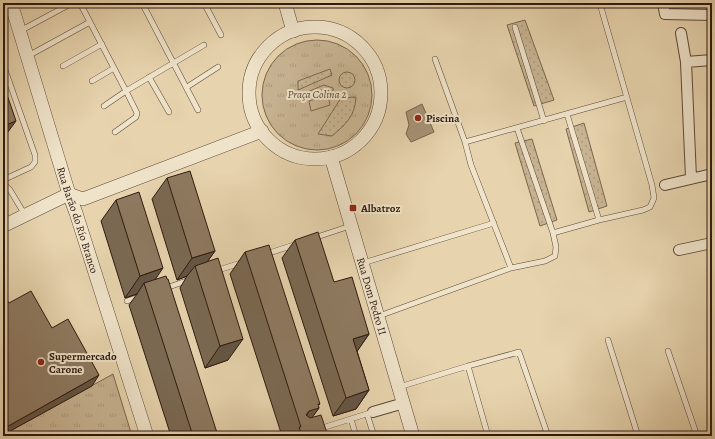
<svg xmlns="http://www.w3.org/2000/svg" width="715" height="439" font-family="Alegreya,serif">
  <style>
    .grass { fill: url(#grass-tufts); stroke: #7b6650 }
    .garden { fill: url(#garden-dots); stroke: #7b6650 }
    .pitch { fill: #c8b493; stroke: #7b6650 }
    .water { fill: #a89478; stroke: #77634e }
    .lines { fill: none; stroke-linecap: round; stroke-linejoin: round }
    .service-casing { stroke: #5c4836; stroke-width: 6 }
    .minor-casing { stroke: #5c4836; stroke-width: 12 }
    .tertiary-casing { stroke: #5c4836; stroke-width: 14 }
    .service { stroke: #efe3ca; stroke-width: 5 }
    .minor { stroke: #efe3ca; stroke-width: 10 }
    .tertiary { stroke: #efe3ca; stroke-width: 13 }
    .wall { fill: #7a6953; stroke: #2e190e }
    .shaded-wall { fill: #635544; stroke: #2e190e }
    .building { fill: #8e7a61; stroke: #2e190e }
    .poi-dot { fill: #8f2418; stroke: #efe3ca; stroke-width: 1.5 }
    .labels { text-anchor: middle; stroke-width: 4; stroke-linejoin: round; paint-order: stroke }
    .park-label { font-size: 11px; font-style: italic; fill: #5c4836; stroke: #efe3ca }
    .poi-label { font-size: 11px; font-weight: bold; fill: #2e190e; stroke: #efe3ca; text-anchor: start }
    .street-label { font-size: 11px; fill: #2e190e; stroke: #efe3ca }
  </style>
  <defs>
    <pattern id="grass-tufts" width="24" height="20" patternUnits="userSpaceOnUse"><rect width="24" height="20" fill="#c8b493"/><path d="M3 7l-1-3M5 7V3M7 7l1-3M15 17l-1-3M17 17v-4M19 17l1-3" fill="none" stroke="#ac9a7e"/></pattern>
    <pattern id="garden-dots" width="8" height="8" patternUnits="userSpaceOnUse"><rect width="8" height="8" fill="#c8b493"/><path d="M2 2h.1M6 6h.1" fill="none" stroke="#ac9a7e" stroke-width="1.8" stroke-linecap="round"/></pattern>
  </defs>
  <rect width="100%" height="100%" fill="#e7d4ae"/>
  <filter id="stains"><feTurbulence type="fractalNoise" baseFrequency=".005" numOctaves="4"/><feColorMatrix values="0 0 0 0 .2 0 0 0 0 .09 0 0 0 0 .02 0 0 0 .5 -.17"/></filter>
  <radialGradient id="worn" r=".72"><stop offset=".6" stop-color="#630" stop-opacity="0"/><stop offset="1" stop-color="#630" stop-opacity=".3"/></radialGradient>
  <path class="grass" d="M262 95a55 55 0 1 1 110 0a55 55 0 1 1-110 0Z
    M113,374L132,436H3V435Z"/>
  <path class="garden" d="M525,20L554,100L534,106L507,25Z
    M330,69L332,75L298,90V81Z
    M339 80a8 8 0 1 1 16 0a8 8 0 1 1-16 0Z
    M324,85L333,88V91L304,100L305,93Z
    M356,97C355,116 346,124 332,136L318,134L341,98Z
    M584,123L607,206L589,212L566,129Z
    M532,139L557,220L540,226L515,143Z"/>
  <path class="pitch" d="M328,95L330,105L311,111L309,101Z"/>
  <path class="water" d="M422,104L434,132L411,142L406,134L409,125L406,112Z"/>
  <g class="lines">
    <defs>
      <path id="service" d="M80,3L126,91L104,106
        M142,3L198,110
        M204,3L221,35
        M515,27L544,121
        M20,31L72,3
        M28,56L90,22
        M435,59L465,142
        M3,64L35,155V162L31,167L3,180
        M63,66L102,44
        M149,77L169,112
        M92,81L114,68
        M187,87L218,67
        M567,114L599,220
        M517,128L553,233
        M115,132L136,117L137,113L126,91L204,45
        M3,183L10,190L25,215
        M314,238L350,226
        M266,254L297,244
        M363,263L494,223
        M511,268L471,165L465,142L627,97
        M215,271L244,262
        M166,288L189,280
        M127,301L139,297
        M379,316L511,268L545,261L555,256L556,247L553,233L599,220L643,210L650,207L654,198L652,185L600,4
        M608,340L638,436
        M668,351L697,436
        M468,366L488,436
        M399,387L468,366L519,352L548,436
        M367,414L374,436
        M351,419L356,436
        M319,429L373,412"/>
      <path id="minor" d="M663,3L665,14L712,15
        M681,33L686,62L691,178
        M686,62L712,60
        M665,185L712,174
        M679,250L712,243
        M373,412L404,403"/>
      <g id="tertiary">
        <path id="s1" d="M11,3L69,194L76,213L147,436"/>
        <path d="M285,3L293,31"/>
        <circle cx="315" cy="93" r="66"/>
        <path id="s2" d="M331,157L413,436"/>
        <path d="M3,226L69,194L83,199L262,131"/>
      </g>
    </defs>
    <use href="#service" class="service-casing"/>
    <use href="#minor" class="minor-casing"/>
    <use href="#tertiary" class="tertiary-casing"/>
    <use href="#service" class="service"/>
    <use href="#minor" class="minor"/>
    <use href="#tertiary" class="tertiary"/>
  </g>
  <path class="wall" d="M167,178L215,251L207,262L228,360L205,368L180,288L187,276L177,280L152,199Z
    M116,200L156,279L218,436H171L129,305L137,294L125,298L101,221Z
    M295,240L369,334L357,351L369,390L356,409L333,416L282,258Z
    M245,252L318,406L319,408L311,418L328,436H282L230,274Z"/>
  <path class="shaded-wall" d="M16,121L5,136L3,137V126Z
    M215,251L200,272L195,266L187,276L177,280L192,258Z
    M163,268L148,290L144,283L137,294L125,298L140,276Z
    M369,334L356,353L353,339Z
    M243,339L228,360L205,368L220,346Z
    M99,375L92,386L3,435V429Z
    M369,390L356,409L333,416L346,398Z
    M318,404H320L316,408H319L304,429L301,427L309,411Z"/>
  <path class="building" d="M3,83L16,121L3,126Z
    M190,171L215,251L192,258L167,178Z
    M139,192L163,268L140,276L116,200Z
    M318,232L334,282L352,277L369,334L353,339L369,390L346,398L295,240Z
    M269,245L320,404H318L319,408L309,411L306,415L310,418L321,415L328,436H302L299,427H301L245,252Z
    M218,258L243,339L220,346L195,266Z
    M166,276L167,279H168L218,436H193L144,283Z
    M31,291L52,328L68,319L99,375L3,429V293L9,303Z
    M275,434L276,436H269Z"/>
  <g class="poi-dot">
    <circle cx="418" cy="118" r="4"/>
    <rect x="349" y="204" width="8" height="8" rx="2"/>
    <circle cx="41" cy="362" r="4"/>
  </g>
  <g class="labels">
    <g class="park-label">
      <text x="317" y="98">Praça Colina 2</text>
    </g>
    <g class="poi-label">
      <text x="426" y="122">Piscina</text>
      <text x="361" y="212">Albatroz</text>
      <text x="49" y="360">Supermercado<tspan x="49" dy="13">Carone</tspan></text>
    </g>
    <g class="street-label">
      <text dy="4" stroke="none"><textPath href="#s1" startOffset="227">Rua Barão do Río Branco</textPath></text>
      <text dy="4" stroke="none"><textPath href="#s2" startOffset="145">Rua Dom Pedro II</textPath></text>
    </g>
  </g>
  <rect width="715" height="439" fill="none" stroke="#e7d4ae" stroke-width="16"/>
  <rect x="4" y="4" width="707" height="431" fill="none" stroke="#2e190e" stroke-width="2"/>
  <rect x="8" y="8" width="699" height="423" fill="none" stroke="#2e190e"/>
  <rect width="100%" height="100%" filter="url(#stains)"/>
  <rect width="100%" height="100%" fill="url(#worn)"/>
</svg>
